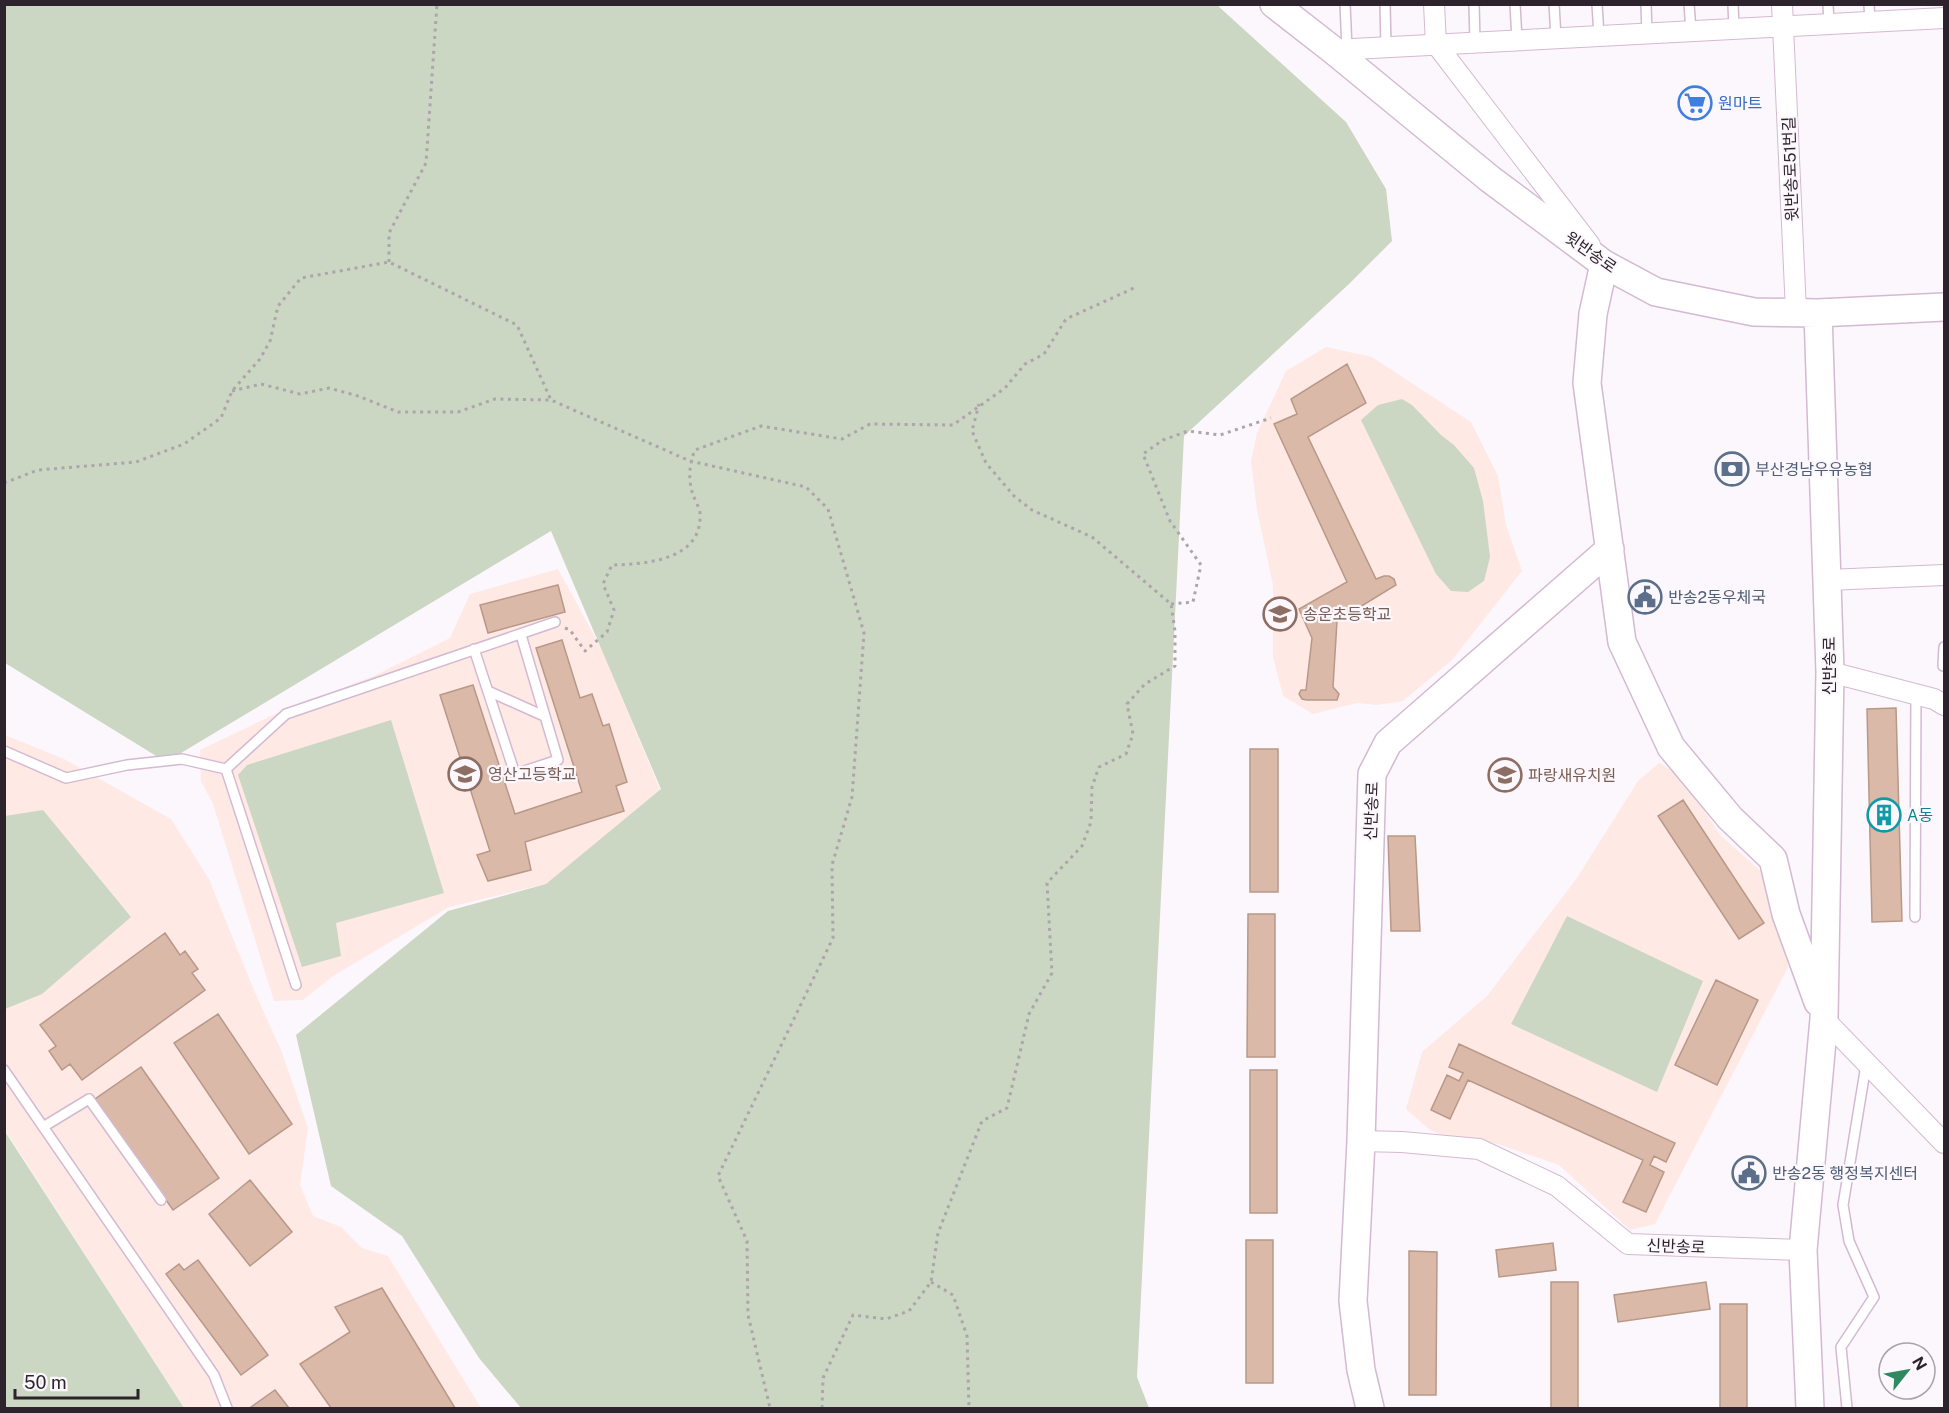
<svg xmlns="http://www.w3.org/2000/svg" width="1949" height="1413" font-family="'Public Sans','Noto Sans KR',sans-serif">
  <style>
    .education { fill: #fee9e5 }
    .green { fill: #cbd7c2 }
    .building { fill: #dbb9a8; stroke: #b89887; stroke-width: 1.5 }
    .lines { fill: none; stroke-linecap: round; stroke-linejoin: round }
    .lane-casing { stroke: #d4b9d2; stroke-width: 12 }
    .street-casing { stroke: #d4b9d2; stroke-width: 22 }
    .secondary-casing { stroke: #d4b9d2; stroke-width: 30 }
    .path { stroke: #aca5ab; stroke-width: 3; stroke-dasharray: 3 4.5; stroke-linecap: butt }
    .lane { stroke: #fff; stroke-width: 9 }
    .street { stroke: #fff; stroke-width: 20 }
    .secondary { stroke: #fff; stroke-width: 27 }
    .labels { text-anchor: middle; stroke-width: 4.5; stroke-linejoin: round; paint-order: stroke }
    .shop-label { font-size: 16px; fill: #366cbe; stroke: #fcf7fc; text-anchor: start }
    .street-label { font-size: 16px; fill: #2d232c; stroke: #fcf7fc }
    .service-label { font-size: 16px; fill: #4e5e75; stroke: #fcf7fc; text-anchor: start }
    .education-label { font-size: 16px; fill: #785e54; stroke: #fcf7fc; text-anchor: start }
    .culture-label { font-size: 16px; fill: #0d838f; stroke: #fcf7fc; text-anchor: start }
  </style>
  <rect width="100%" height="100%" fill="#fcf7fc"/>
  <path class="education" d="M1326,347L1372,357L1471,422L1498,476L1506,525L1522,571L1452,660L1403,701L1377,705L1357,703L1313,714L1283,696L1273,657V585L1257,510L1251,461L1257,433L1286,371Z
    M558,569L601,648L664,799L546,884L449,907L333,976L303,1000L274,1001L213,804L201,781L200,750L273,715L374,676L450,638L470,594Z
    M5,735L64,759L171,819L209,879L253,988L281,1050L308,1128L300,1185L313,1216L341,1227L362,1248L388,1256L481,1408H184L5,1130Z
    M1659,763L1680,775L1721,836L1764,874L1784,930L1788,967L1655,1224L1630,1230L1559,1165L1498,1144L1449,1138L1430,1130L1406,1109L1422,1052L1487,996L1577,878L1638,781Z"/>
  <path class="green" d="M4,5H1217L1346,122L1386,189L1392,241L1349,284L1184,436L1137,1377L1149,1408H521L479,1358L402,1236L331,1186L296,1035L448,911L546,884L661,789L551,531L166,762L5,663Z
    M1402,399L1412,405L1441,435L1454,445L1474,468L1483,501L1490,557L1484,581L1468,592L1451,591L1436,574L1361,420L1378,405Z
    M391,720L444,893L336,923L341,956L302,967L238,775L247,765Z
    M43,810L131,917L42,994L5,1009V816Z
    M1567,916L1703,981L1657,1092L1511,1024Z
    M4,1130L166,1380L184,1408H5Z"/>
  <path class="building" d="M1347,364L1366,403L1308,437L1376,579L1384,576H1389L1394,579L1396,585L1337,621L1333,687L1339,694L1337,700H1307L1302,699L1299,694L1301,690H1306L1312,638L1299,609L1347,582L1274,424L1297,414L1291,399Z
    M558,585L565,612L488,633L480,605Z
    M562,640L580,698L592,694L603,726L609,724L627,782L616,786L624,811L525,842L531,870L488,881L477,855L490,851L440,695L473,685L515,814L582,792L536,648Z
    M1896,708L1902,921L1872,922L1867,709Z
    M1250,749H1278V892H1250Z
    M1683,800L1764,923L1739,939L1658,816Z
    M1388,836H1415L1420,931H1391Z
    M1248,914H1275V1057H1247Z
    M165,933L180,955L185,951L198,969L192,973L205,990L82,1080L70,1064L62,1070L49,1051L56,1046L40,1025Z
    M1716,980L1758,1000L1717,1085L1675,1065Z
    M218,1014L292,1124L249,1154L174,1043Z
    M1459,1044L1675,1143L1666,1162L1654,1156L1650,1165L1664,1172L1646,1212L1623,1202L1643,1160L1468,1080L1450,1119L1431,1110L1447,1075L1459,1081L1463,1073L1449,1067Z
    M141,1067L219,1178L173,1210L95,1099Z
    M1250,1070H1277V1213H1250Z
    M250,1180L292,1232L250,1266L209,1214Z
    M1246,1240H1273V1383H1246Z
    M1553,1243L1556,1270L1499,1277L1496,1250Z
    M1409,1251L1437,1252L1436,1395H1409Z
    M198,1260L268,1355L241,1375L166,1274L179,1264L184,1270Z
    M1551,1282H1578V1408H1551Z
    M1706,1282L1710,1309L1618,1322L1614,1295Z
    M382,1288L455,1408H331L300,1364L350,1332L335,1307Z
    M1720,1304H1747V1408H1720Z
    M275,1390L289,1408H252L251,1407Z"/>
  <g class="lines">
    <defs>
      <path id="lane" d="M1345,4L1347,49
        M1385,4L1386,47
        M1474,4L1475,42
        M1515,4L1517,40
        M1554,4L1556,38
        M1597,4L1599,36
        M1646,4L1647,33
        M1689,4L1691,31
        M1733,4L1734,29
        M1828,4L1829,24
        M1869,4L1870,22
        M474,649L515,774L558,760L521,635
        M1943,666L1944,647
        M488,691L544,716
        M4,751L66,778L127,765L182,759L226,769L286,714L555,622
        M226,769L296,985
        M1915,917L1916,694
        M4,1070L214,1375L227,1408
        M43,1127L89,1099L161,1200
        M1847,1408L1841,1347L1874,1297L1849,1241L1843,1205L1866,1065"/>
      <path id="street" d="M1434,4L1436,44L1590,245
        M1782,4L1796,312
        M1333,50L1944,18
        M1828,580L1944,575
        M1830,672L1934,699L1944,705
        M1824,1019L1944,1143
        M1361,1141L1402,1142L1479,1149L1557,1186L1628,1244L1803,1250"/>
      <path id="secondary" d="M1274,4L1333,50L1490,179L1604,264L1656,292L1754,312L1818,313L1944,307
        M1604,264L1593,314L1587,383L1622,642L1671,747L1730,818L1773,859L1786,914L1818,1002
        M1370,1408L1361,1370L1353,1301L1361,1141L1372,774L1388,743L1610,549
        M1810,1408L1803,1250L1824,1019L1830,672L1818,313"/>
    </defs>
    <use href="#lane" class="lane-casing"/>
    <use href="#street" class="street-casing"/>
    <use href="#secondary" class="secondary-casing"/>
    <path class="path" d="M389,262V233L426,163L437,4
      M232,391L261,384L300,394L329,388L358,396L398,412H458L495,399L551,400L690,461L806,487L828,509L864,633L852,797L832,865L833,938L718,1176L747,1241L748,1315L770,1408
      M4,483L38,470L136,462L184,444L221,418L232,391L260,359L270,341L278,306L301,278L389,262L517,325L551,400
      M1171,604L1193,602L1201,565L1170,521L1143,454L1163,440L1188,431L1220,435L1271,418
      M565,628L570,630L585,651L607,632L614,610L603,584L612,565C647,564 703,560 700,513C699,507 695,500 693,495C688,480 689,464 695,450L761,426L842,439L870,424L953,425L1005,388L1025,364L1044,354L1066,319L1134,288
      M931,1282L953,1295L967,1336L969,1408
      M822,1408L823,1378L853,1315L886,1319L909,1311L931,1282L938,1233L982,1121L1007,1108L1029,1014L1052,973L1047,883L1082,846L1091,822L1092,787L1099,767L1126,754L1133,734L1127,704L1145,684L1175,666V631L1171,604L1092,537L1032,510L1014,496L986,463L972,431L979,404"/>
    <use href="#lane" class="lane"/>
    <use href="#street" class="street"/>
    <use href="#secondary" class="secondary"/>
  </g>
  <defs>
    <symbol id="supermarket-ring" viewBox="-11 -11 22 22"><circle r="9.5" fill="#fcf7fc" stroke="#3f7fe0" stroke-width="1.5"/><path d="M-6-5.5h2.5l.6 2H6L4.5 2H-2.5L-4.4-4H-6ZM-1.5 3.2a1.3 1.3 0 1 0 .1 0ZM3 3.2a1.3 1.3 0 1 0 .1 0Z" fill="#3f7fe0"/></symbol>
    <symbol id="bank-ring" viewBox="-11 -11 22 22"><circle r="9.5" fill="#fcf7fc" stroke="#5c6f8a" stroke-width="1.5"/><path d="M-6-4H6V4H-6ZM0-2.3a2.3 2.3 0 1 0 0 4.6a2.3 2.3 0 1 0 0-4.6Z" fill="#5c6f8a"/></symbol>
    <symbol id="civic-ring" viewBox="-11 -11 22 22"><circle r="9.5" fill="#fcf7fc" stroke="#5c6f8a" stroke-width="1.5"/><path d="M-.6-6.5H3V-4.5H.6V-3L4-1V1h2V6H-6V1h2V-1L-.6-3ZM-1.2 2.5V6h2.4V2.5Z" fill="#5c6f8a"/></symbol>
    <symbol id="school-ring" viewBox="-11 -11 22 22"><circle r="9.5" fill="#fcf7fc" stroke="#8d6e63" stroke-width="1.5"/><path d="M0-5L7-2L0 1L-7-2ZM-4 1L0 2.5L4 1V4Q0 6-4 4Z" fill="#8d6e63"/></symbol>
    <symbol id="building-ring" viewBox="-11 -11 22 22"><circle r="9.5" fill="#fcf7fc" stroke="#0f9aa8" stroke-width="1.5"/><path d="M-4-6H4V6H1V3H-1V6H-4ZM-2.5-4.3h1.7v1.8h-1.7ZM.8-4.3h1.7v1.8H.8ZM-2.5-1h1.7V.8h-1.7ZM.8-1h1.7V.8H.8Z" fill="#0f9aa8"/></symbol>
  </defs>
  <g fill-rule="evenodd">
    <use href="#supermarket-ring" x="1676" y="84" width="38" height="38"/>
    <use href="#bank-ring" x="1713" y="450" width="38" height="38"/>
    <use href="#civic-ring" x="1626" y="578" width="38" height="38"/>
    <use href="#school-ring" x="1261" y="595" width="38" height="38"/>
    <use href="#school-ring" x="446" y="755" width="38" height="38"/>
    <use href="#school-ring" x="1486" y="756" width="38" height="38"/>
    <use href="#building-ring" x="1865" y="796" width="38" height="38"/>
    <use href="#civic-ring" x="1730" y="1154" width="38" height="38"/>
  </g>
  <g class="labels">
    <g class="shop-label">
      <text x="1718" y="109">원마트</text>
    </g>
    <g class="street-label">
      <text transform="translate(1790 169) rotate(-92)" y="6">윗반송로51번길</text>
      <text transform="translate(1591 252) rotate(35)" y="6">윗반송로</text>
      <text transform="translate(1829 666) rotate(-90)" y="6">신반송로</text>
      <text transform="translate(1371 811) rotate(-88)" y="6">신반송로</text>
      <text transform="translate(1676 1246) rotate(2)" y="6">신반송로</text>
    </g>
    <g class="service-label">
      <text x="1755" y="475">부산경남우유농협</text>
      <text x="1668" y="603">반송2동우체국</text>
      <text x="1772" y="1179">반송2동 행정복지센터</text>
    </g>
    <g class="education-label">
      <text x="1303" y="620">송운초등학교</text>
      <text x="488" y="780">영산고등학교</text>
      <text x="1528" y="781">파랑새유치원</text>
    </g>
    <g class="culture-label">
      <text x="1907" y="821">A동</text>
    </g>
  </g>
  <rect width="1949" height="1413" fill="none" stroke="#2d232c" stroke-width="12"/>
  <g transform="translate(1907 1371) rotate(59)"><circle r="28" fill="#fcf7fc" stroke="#a9a2a9" stroke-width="1.5"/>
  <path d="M0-4.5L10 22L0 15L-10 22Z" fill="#2f895f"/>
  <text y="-9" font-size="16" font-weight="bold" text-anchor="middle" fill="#2d232c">N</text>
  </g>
  <path d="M15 1389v9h123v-9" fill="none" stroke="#2d232c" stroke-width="3"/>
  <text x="24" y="1389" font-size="18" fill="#2d232c" stroke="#fcf7fc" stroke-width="4.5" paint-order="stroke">50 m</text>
</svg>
